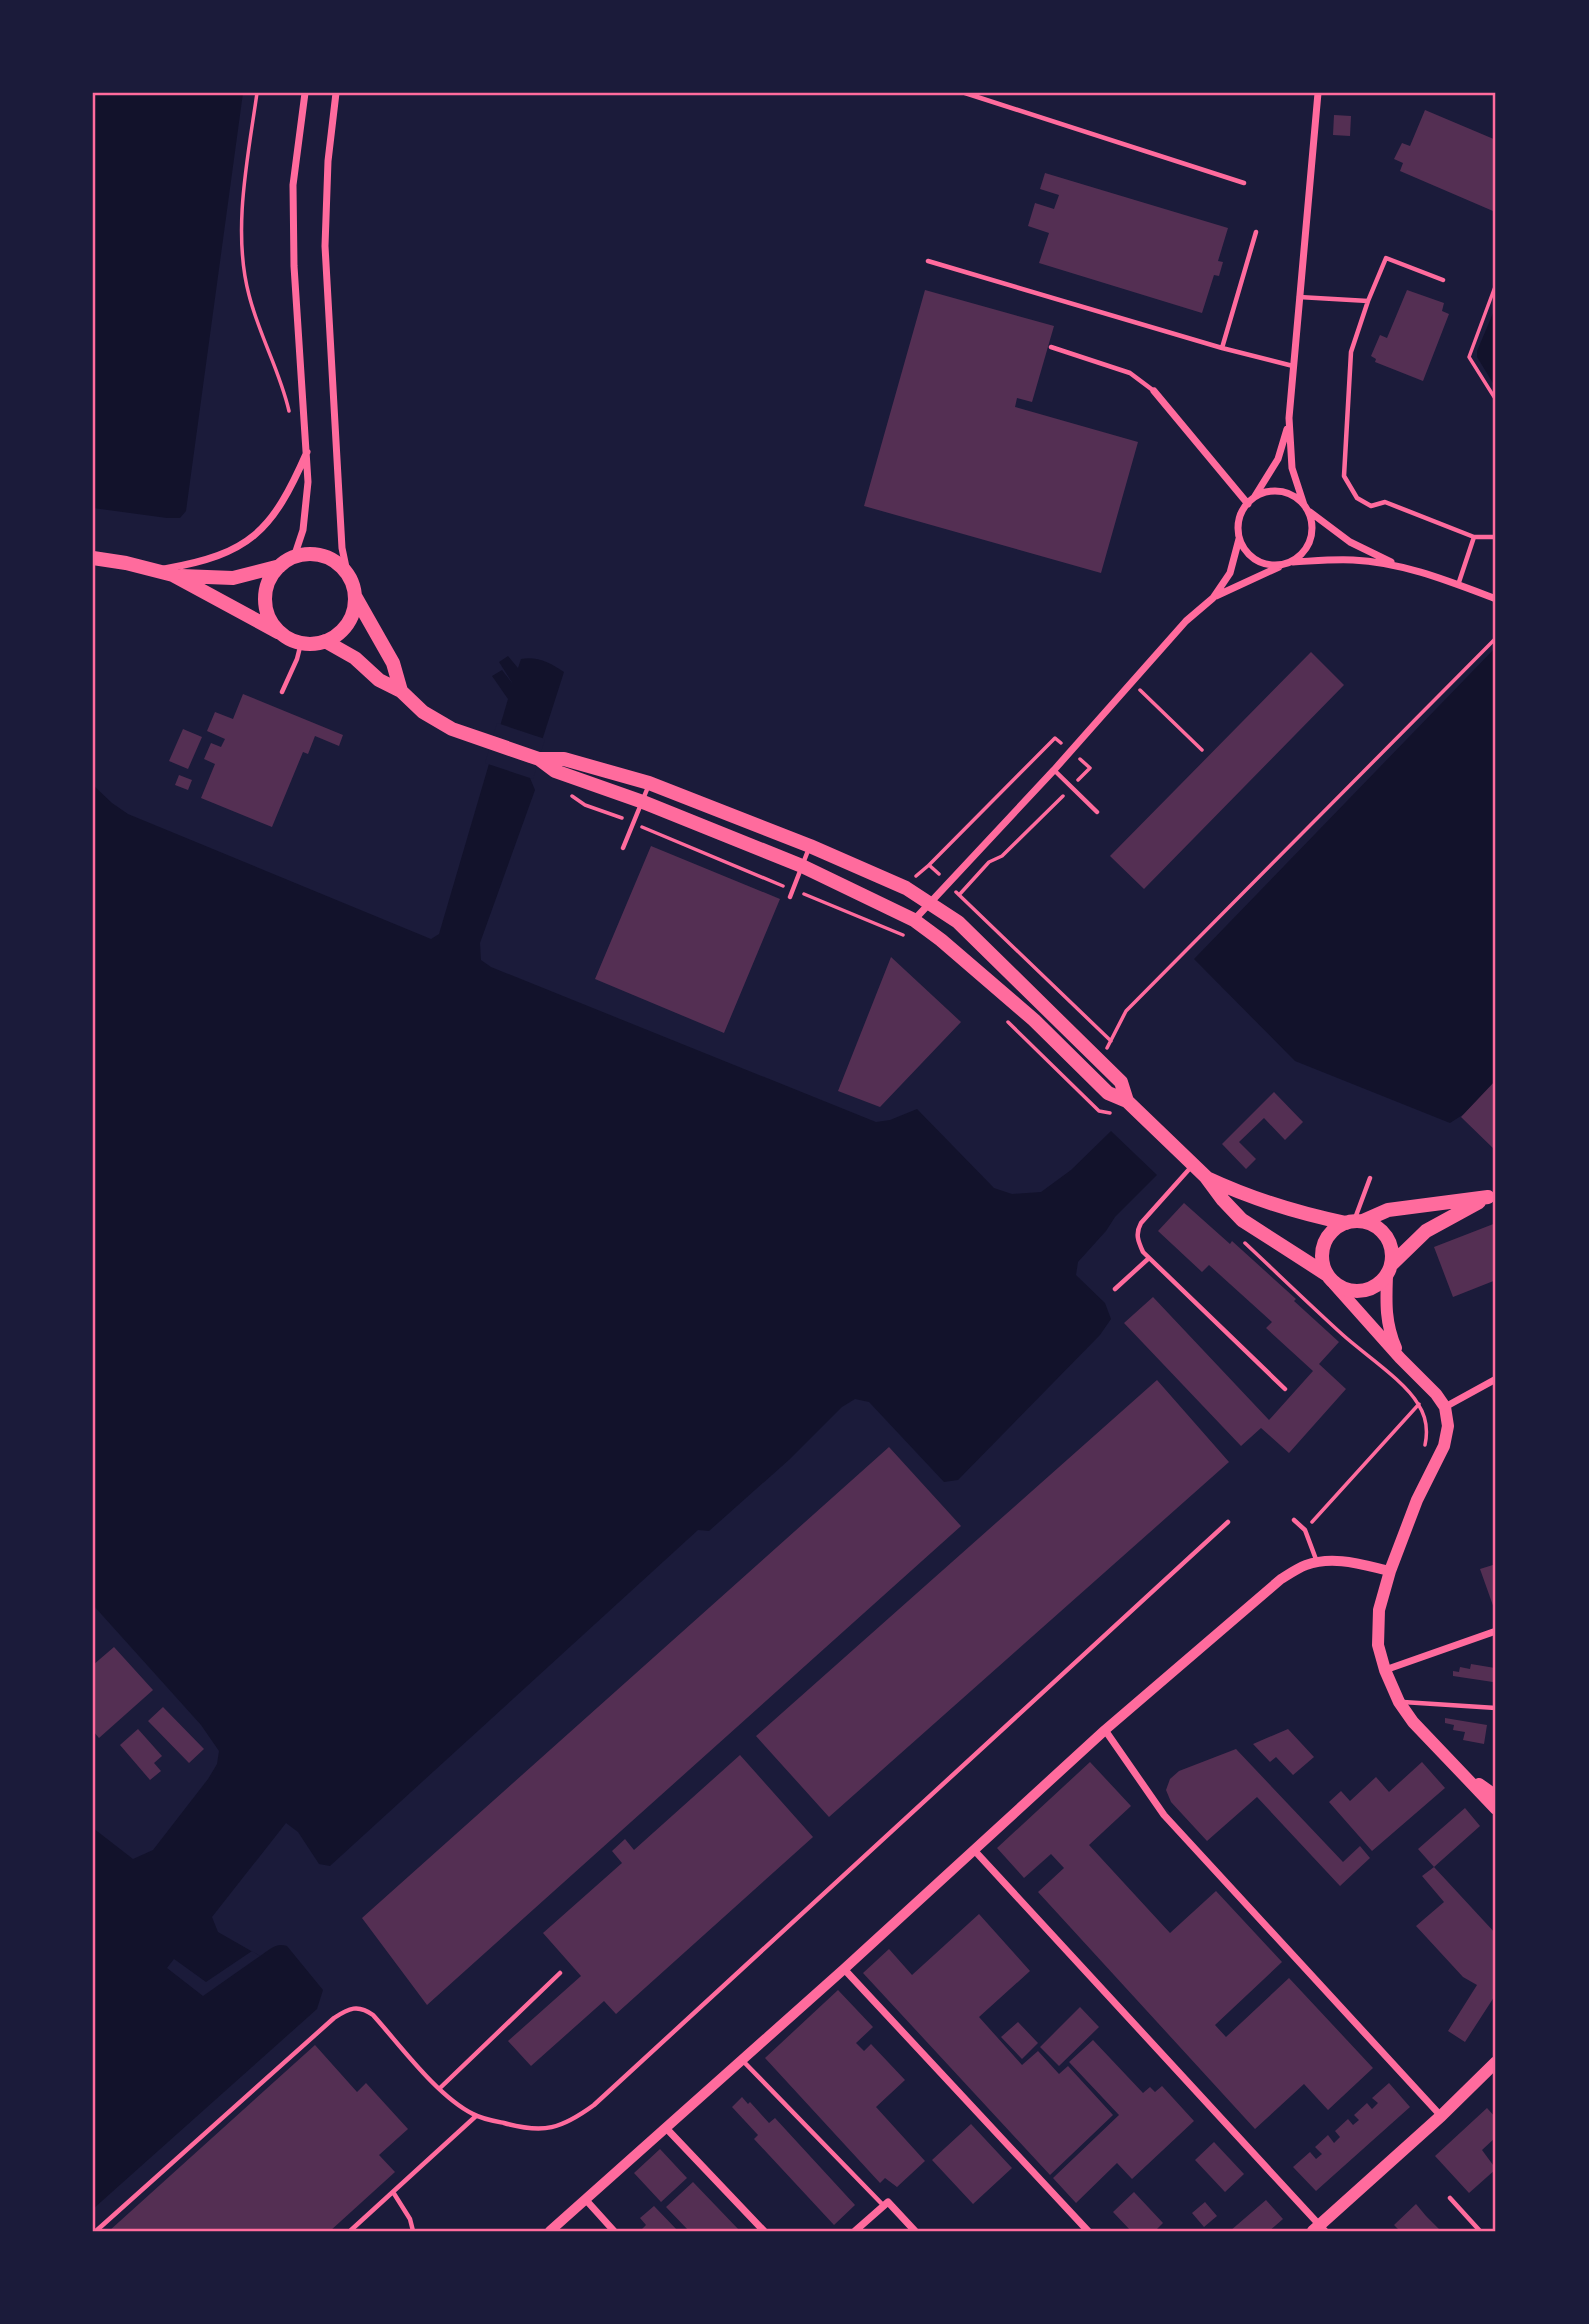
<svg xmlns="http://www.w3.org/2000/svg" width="1589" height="2324" font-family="Manrope,sans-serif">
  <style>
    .water { fill: #12122b }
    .pier { fill: #1b1b3a }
    .building { fill: #542f53 }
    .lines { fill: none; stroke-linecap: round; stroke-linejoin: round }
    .path { stroke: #ff6b9d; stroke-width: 3.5 }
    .service { stroke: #ff6b9d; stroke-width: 4.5 }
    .minor { stroke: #ff6b9d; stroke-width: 7 }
    .secondary { stroke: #ff6b9d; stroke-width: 10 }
    .primary { stroke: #ff6b9d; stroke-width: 12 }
    .trunk { stroke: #ff6b9d; stroke-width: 14 }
    .neatline { fill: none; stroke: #ff6b9d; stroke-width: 2.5 }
  </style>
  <rect width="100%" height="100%" fill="#1b1b3a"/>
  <path class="water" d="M93,93H243L186,511L180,518H167L93,508Z
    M1496,306V388L1477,357V351Z
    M1496,647V1081L1464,1114L1450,1123L1295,1061L1194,959Z
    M508,656L518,668L521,659C537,656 551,663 564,672L530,778L535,790L480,943L481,960L491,967L876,1122L890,1120L917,1109L994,1188L1012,1194L1041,1192L1071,1170L1111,1131L1157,1175L1115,1217L1106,1231L1078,1262L1076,1275L1105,1303L1111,1319L1100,1335L958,1480L944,1482L869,1402L855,1399L842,1407L790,1459L709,1531L698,1530L330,1866L319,1864L298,1832L286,1823L212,1917L218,1932L260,1956C269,1950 276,1942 287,1946L323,1990L317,2009L93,2209V1828L133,1859L153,1850L208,1779L217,1764L219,1751L201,1725L93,1605V785L112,803L128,814L431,939L439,934L508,699L492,676L502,670L513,684L499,662Z"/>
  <path class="pier" d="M497,723L545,739L533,779L485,763Z
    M252,1951L260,1956L203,1996L167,1968L174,1959L206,1982Z"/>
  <path class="building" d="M1425,110L1496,140V204L1493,211L1400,171L1403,163L1394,159L1402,143L1410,146Z
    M1334,115L1351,116L1350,136L1333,135Z
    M1045,173L1228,228L1218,261L1223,262L1219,276L1214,275L1202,313L1039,263L1049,233L1028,226L1035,203L1054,209L1059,195L1040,189Z
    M925,290L1054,326L1032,402L1017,398L1015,407L1138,442L1101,573L864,506Z
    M1407,290L1444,303L1442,311L1449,314L1423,381L1375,362L1376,359L1371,356L1380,335L1387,338Z
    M1311,652L1344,685L1144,889L1110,856Z
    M243,694L343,735L339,746L315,736L308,754L303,752L272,827L201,798L215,764L204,759L211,743L221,747L225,739L207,731L215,712L233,719Z
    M183,729L202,737L188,769L169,761Z
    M179,775L192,780L188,790L175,785Z
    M651,846L780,899L724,1033L595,979Z
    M891,957L961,1022L880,1107L838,1091Z
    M1496,1080V1151L1461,1117Z
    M1274,1092L1303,1122L1285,1140L1264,1118L1239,1142L1256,1159L1246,1169L1222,1144Z
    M1184,1203L1230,1244L1232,1241L1296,1299L1294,1301L1339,1342L1319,1364L1346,1389L1289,1453L1261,1428L1241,1446L1124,1323L1153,1297L1269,1420L1313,1371L1266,1328L1272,1322L1209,1265L1202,1272L1158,1231Z
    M1496,1223V1280L1453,1297L1434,1247Z
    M1157,1380L1229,1462L829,1817L756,1736Z
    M889,1447L961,1526L427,2005L362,1918Z
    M1496,1564V1614L1480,1569Z
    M114,1647L153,1690L99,1738L93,1731V1665Z
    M1471,1664L1495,1668L1493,1682L1453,1676V1671L1459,1672L1460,1667L1470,1669Z
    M163,1707L204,1749L189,1763L148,1721Z
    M1445,1718L1487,1725L1484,1744L1463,1740L1465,1732L1453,1730L1454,1725L1445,1723Z
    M138,1729L162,1756L154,1763L161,1771L150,1780L120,1745Z
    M1288,1729L1314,1757L1293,1775L1276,1757L1270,1762L1253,1744Z
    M1236,1749L1343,1862L1360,1846L1370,1858L1340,1886L1257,1797L1207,1841L1171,1802L1166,1790L1170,1779L1179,1771Z
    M740,1755L813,1837L616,2014L604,2001L531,2066L508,2041L581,1976L543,1933L622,1863L612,1851L625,1839L634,1850Z
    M1090,1762L1131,1806L1089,1845L1170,1933L1216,1891L1282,1962L1215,2025L1226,2037L1289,1978L1373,2068L1328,2110L1304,2084L1255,2129L1038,1892L1064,1868L1051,1854L1024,1878L997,1848Z
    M1422,1762L1445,1788L1372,1851L1329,1802L1341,1791L1350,1801L1376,1777L1389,1792Z
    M1465,1808L1480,1826L1434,1867L1496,1934V1994L1465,2042L1448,2031L1477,1985L1463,1977L1416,1926L1444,1902L1422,1876L1434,1867L1418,1849Z
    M979,1914L1030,1971L979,2017L1022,2065L1038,2051L1059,2074L1068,2066L1113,2115L1050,2175L863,1973L889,1949L912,1975Z
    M838,1990L873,2027L856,2043L864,2051L871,2044L905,2080L876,2107L925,2161L897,2187L885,2178L880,2183L765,2058Z
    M1080,2007L1099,2027L1059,2066L1040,2047Z
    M1018,2022L1038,2043L1022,2059L1001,2037Z
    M1093,2040L1143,2093L1150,2087L1155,2092L1162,2086L1194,2121L1132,2179L1117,2163L1076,2203L1053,2178L1119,2115L1069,2062Z
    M315,2045L357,2092L366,2083L408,2129L379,2155L395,2172L330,2231H109Z
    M1389,2083L1410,2107L1316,2191L1293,2167L1310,2152L1316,2159L1322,2154L1315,2147L1328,2135L1334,2143L1340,2137L1335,2131L1348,2119L1353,2125L1359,2120L1354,2115L1367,2103L1372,2109L1378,2103L1372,2098Z
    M742,2097L748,2104L750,2102L769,2123L775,2118L855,2205L834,2225L754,2139L758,2135L732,2107Z
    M1487,2108L1496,2118V2137L1482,2150L1496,2169L1469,2193L1435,2156Z
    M971,2124L1012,2168L973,2204L932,2160Z
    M1214,2142L1244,2174L1225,2192L1195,2160Z
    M660,2149L687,2178L661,2202L634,2173Z
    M693,2182L740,2231H689L666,2207Z
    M1134,2192L1163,2223L1155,2231H1131L1113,2212Z
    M1266,2200L1283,2219L1269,2231H1230Z
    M1205,2202L1217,2216L1204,2227L1192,2213Z
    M1416,2204L1426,2216L1441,2231H1400L1394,2225Z
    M654,2206L678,2231H640L646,2225L640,2218Z"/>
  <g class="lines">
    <path class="path" d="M257,93C248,157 232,231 249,295C259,335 280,371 289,411
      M1496,284L1469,357L1496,400
      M1140,690L1202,750
      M1078,780L1090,768L1080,759
      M572,796L585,805L622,818
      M642,827L783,886
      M929,865L1055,738L1061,743
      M916,876L929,865L939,874
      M956,892L1111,1041
      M804,894L903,935
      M959,895L989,862L1002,856L1063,796
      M1008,1022L1099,1111L1110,1113
      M1107,1048L1126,1011L1496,638
      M1245,1243C1278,1274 1310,1305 1343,1335C1364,1354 1405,1381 1418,1404C1426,1416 1428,1431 1425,1445
      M1312,1522L1419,1404"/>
    <path class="service" d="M965,93L1244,183
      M928,261L1222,348L1293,366
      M1299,297L1368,301L1351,352L1344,476L1357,498L1371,506L1385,502L1474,537L1458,585
      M1368,301L1386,258L1443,280
      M1051,347L1130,373L1154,391
      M1222,348L1256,232
      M1474,537H1496
      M282,692L297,659L301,643
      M1054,770L1097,812
      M623,848L648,787
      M790,897L809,848
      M1192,1166L1141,1223C1135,1234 1138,1241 1143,1252L1285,1389
      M1354,1221L1370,1178
      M1115,1289L1149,1258
      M1294,1520L1305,1530L1317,1562
      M1403,1702L1496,1708
      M743,2061L883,2205
      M440,2088L560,1973
      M393,2192L410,2219L413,2231
      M1450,2198L1480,2231
      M96,2231L334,2018C349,2008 358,2004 373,2015C400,2045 437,2096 473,2114C482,2119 494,2121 504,2123C544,2134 561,2129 594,2105L1228,1522
      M350,2231L476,2116"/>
    <path class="minor" d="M336,93L328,161L325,246L342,548L347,572
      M1154,391L1248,504
      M1238 528a37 37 0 1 1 74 0a37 37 0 1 1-74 0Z
      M1255,496L1278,459L1287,429
      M1304,505L1292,468L1289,418L1318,93
      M1310,512L1350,542L1391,562
      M294,557L303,530L308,482L294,266L293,185L305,93
      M1293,562C1313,561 1333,559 1353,560C1402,562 1451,582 1496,599
      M164,569C250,554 272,532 307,452
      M1216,596L1279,567
      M914,920L1054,770L1186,621L1213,598L1230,573L1239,539
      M1445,1407L1496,1379
      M1385,1670L1496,1631
      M1105,1730L1164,1815L1441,2116
      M974,1850L1325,2231
      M844,1969L1088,2231
      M666,2128L764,2231
      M586,2200L614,2231
      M855,2231L888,2202L915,2231"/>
    <path class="secondary" d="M550,2231L844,1969L1105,1730L1281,1579C1289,1574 1298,1568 1306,1565C1334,1555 1363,1565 1390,1571"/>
    <path class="primary" d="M1387,1275C1386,1302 1385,1323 1396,1348
      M1334,1284L1400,1358L1436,1394L1445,1407L1448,1426L1444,1446L1417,1500L1390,1571L1379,1610L1378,1645L1385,1670L1399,1702L1413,1722L1496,1809
      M1479,1784L1496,1796
      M1313,2231L1441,2116L1496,2062"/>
    <path class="trunk" d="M265 599a45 45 0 1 1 90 0a45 45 0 1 1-90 0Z
      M93,558L126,563L173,575L278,632
      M181,576L233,578L280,566
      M355,596L393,663L401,691
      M325,641L355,658L379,680L401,691L423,712L452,729L539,759H564L649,783L810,846L906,888L958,922L1121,1082L1127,1101
      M539,759L555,771L643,802L802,866L914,920L941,940L1034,1020L1108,1093L1127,1101L1206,1177L1223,1200L1242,1220L1326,1274
      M1207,1178C1252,1199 1297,1213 1346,1223
      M1322 1256a35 35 0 1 1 70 0a35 35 0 1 1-70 0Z
      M1363,1221L1388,1210L1488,1197
      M1392,1264L1426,1231L1479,1202"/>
  </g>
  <rect width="1589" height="2324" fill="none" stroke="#1b1b3a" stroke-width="189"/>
  <rect x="94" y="94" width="1400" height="2136" class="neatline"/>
</svg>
